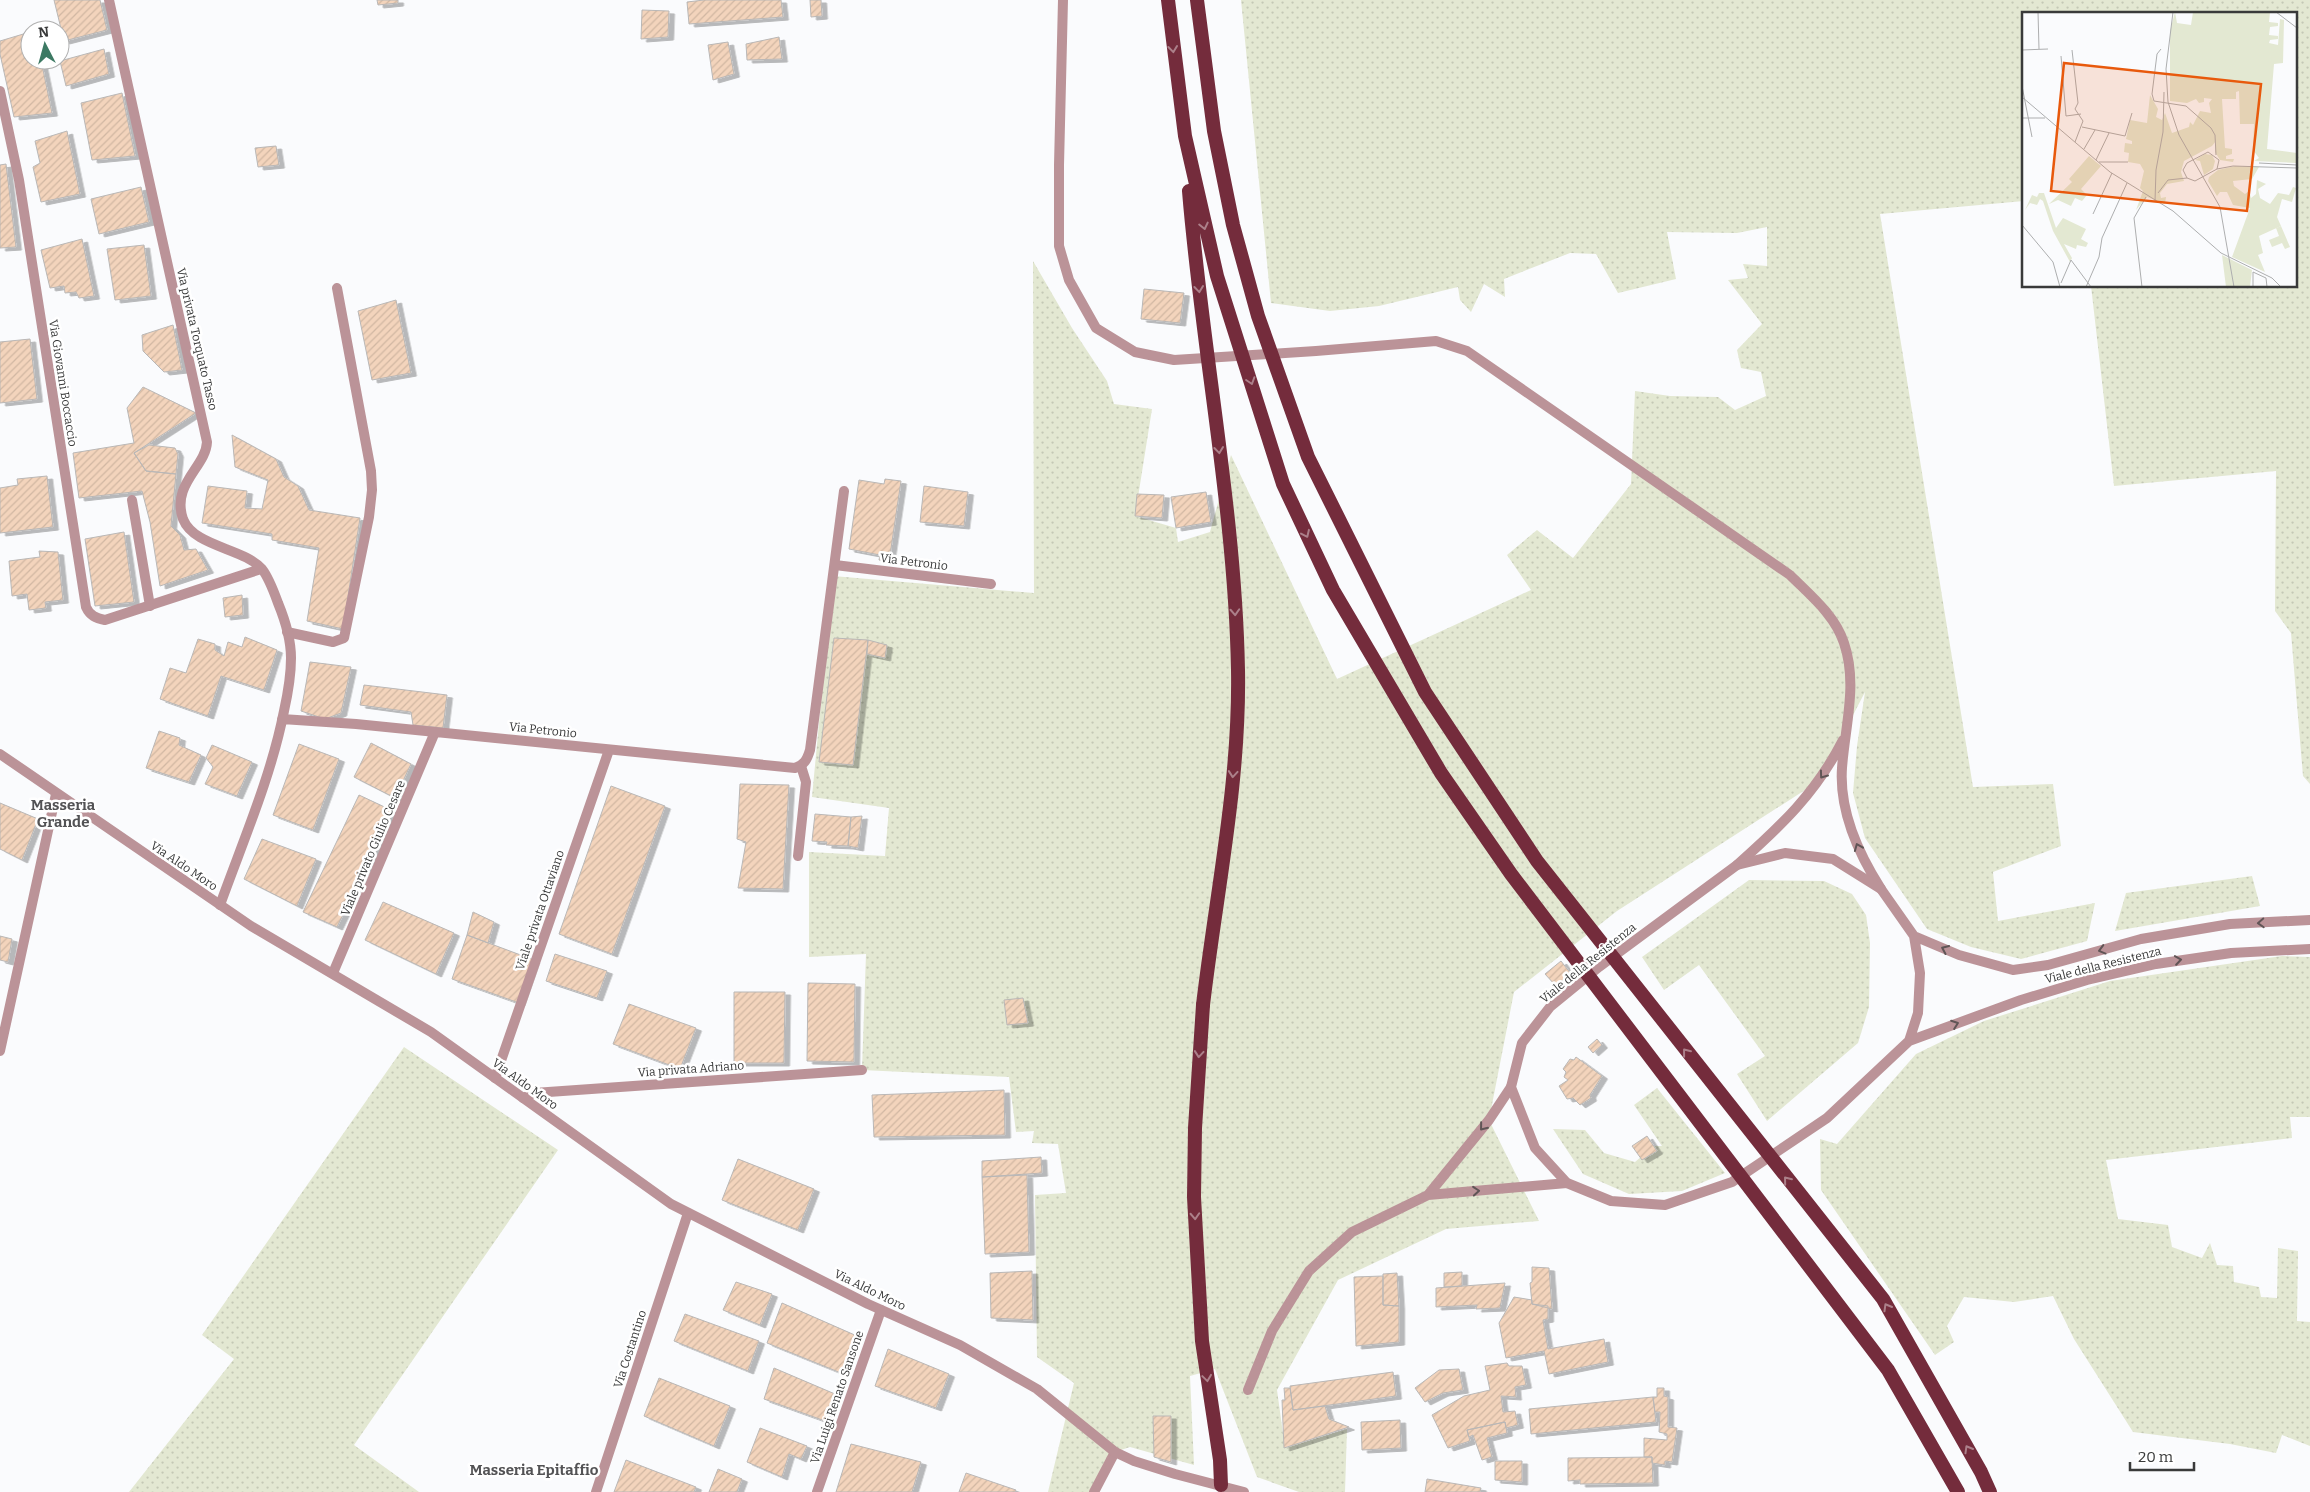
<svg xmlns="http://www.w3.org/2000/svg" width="2310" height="1492" font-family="Bitter,serif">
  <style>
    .grass { fill: url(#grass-dots) }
    .building { fill: url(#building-hatch); stroke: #b9b7b6; filter: url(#shadow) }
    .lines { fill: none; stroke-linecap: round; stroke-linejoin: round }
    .service { stroke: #bb9398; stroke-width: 10 }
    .minor { stroke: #bb9398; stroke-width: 10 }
    .tertiary { stroke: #bb9398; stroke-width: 10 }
    .trunk { stroke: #742c3c; stroke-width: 14 }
    .trunk-bridge { stroke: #742c3c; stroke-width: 14 }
    .oneway { stroke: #ac808a }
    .oneway2 { stroke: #605556 }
    .labels { text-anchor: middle; stroke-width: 5; stroke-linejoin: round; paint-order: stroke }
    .street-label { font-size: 12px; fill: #393a3a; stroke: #fff }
    .quarter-label { font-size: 15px; font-weight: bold; fill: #535355; stroke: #fff }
    .inset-road { fill: none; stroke: #adaeaf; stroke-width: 1 }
    .view { fill: #e8590c; fill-opacity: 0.15; stroke: #e8590c; stroke-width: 2.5 }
    .inset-edge { fill: none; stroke: #393a3a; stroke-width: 2.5 }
  </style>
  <defs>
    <pattern id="grass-dots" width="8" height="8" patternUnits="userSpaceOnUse" patternTransform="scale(1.25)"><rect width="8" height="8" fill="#e3e8d2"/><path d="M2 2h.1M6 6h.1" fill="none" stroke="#c4c8b5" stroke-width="1.8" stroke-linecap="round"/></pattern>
    <pattern id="building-hatch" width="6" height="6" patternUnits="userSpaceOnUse" patternTransform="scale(1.25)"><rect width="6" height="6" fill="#f3d4bc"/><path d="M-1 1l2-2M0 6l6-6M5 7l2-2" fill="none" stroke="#d1b7a2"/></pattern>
    <filter id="shadow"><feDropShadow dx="5.5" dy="3" stdDeviation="0" flood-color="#0004"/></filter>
  </defs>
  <rect width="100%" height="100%" fill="#fafbfd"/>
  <path class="grass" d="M1241,0H2310V784L2303,776L2291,633L2275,611L2276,471L2114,486L2091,286H2296V14H2024V201L1880,214L1973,787L2053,784L2061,846L1993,872L1998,921L2095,903L2087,941L2021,959L1971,947L1927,929L1865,838L1853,793L1857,746L1865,692L1819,781L1617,911L1514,992L1489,1120L1539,1221L1446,1229L1338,1280L1277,1390L1285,1448L1347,1429L1345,1492H1299L1257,1477L1215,1369L1190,1376L1194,1465L1130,1447L1115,1452L1092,1492H1048L1074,1383L1037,1357L1035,1195L1066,1193L1058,1144L1032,1143L1034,1131L1016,1132L1009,1077L862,1070L866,954L809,957V852L885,856L889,808L812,797L833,576L1034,593L1033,261L1072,328L1107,381L1114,404L1152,409L1135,516L1176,528L1178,542L1210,532L1231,455L1337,679L1531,590L1507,555L1537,530L1573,558L1631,484L1635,391L1670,396L1718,397L1735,410L1766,396L1761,372L1741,368L1737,350L1762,324L1728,280L1748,278L1743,264L1767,266V227L1737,233L1667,232L1676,279L1618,293L1596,254L1570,253L1504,279L1505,297L1484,284L1471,312L1460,300L1458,287L1379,306L1330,311L1271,303Z
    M2252,876L2260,906L2115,931L2126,893Z
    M1749,880L1824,881L1852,894L1866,915L1870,943L1869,1007L1858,1043L1767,1121L1737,1074L1765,1056L1699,965L1664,990L1642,957Z
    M2282,956L2310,957V1117H2290L2292,1138L2106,1160L2118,1219L2168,1225L2172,1247L2202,1258L2210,1243L2217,1265L2233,1266L2234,1282L2259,1287L2261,1297L2277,1298L2278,1248L2298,1251L2297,1321L2310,1322V1446L2282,1435L2276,1453L2230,1444L2133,1432L2074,1339L2053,1296L2014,1302L1964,1297L1947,1326L1954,1342L1935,1355L1821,1190L1820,1139L1837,1144L1916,1054L1984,1021L2110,981Z
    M404,1047L558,1150L354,1445L419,1492H129L234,1359L202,1335Z
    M1657,1088L1725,1173L1682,1191L1629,1194L1583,1174L1553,1129L1585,1130L1604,1153L1635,1162L1654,1146H1662L1634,1105Z"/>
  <path class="building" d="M54,0H100L107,30L64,41Z
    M377,0H398V3L378,5Z
    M704,0H781L783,17L689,24L687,2Z
    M810,0H821L822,16L811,17Z
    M642,10L669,11L668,37L641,39Z
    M30,32V60H41L52,113L14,117L0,54V41Z
    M779,37L782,59L747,60L746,44Z
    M728,42L734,74L713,80L708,45Z
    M104,49L109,74L66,86L60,61Z
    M122,93L135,156L92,160L81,103Z
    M67,131L80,194L41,202L33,167L40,163L35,141Z
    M276,146L279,165L258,167L255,148Z
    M6,164L16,247L0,248V165Z
    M141,187L149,222L99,234L91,199Z
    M82,239L94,296L79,298L76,292L65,293L64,286L50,288L41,250Z
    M144,245L151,296L115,300L107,249Z
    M1144,289L1184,293L1180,323L1141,319Z
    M396,300L411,373L372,380L358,311Z
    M173,325L182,370L164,372L143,351L142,335Z
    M30,339L37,399L0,403V342Z
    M143,387L196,413L134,453L146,471L176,474L171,526L180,535L184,550L196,549L208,570L160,586L150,522L142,491L79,498L73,453L134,443L127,408Z
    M232,435L276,459L284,477L298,486L309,510L360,518L343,629L307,621L319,548L272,540V534L202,523L208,486L247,491L245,508L262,509L268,480L235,467Z
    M149,445L175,448L178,454L176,474L146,471L134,453Z
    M47,476L53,527L0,533V488L18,485L17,479Z
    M885,479L901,481L889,562L879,560L880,555L849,549L859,480L884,484Z
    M924,486L968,492L964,526L920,522Z
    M1206,492L1211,522L1176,528L1171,497Z
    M1137,494L1164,495L1162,518L1135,516Z
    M124,532L134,602L95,606L85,539Z
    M39,551L58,552L63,600L45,602L46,608L29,610L27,594L12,596L9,561L40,557Z
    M242,595L243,615L225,617L223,598Z
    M245,637L277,650L264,690L221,676L208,716L160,699L170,668L186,673L198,639L215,644V650L224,656L228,642L242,647Z
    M834,638L868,640L853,765L819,762Z
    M868,640L887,645L885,658L867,654Z
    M310,662L351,667L341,713L325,719L301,711Z
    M364,685L447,695L443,728L413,725L411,712L360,705Z
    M159,731L180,738L179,745L201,755L189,782L146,768Z
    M371,743L411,764L395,798L354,777Z
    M299,744L339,759L313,830L273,815Z
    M212,745L252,762L237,796L205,784L213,767L206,758Z
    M740,784L789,785L783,889L738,888L746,842L737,839Z
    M611,786L665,806L612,954L559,934Z
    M359,795L393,811L337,927L303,912Z
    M0,803L38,819L22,860L0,849Z
    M815,814L851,817L848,846L826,845L827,842L812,841Z
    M862,816L858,848L848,846L851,817Z
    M262,839L316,859L297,906L244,879Z
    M383,902L454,933L436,974L365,940Z
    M473,912L494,922L488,943L467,935Z
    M467,935L534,960L519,1003L452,979Z
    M0,936L12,939L8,962L0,960Z
    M555,954L607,971L597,998L546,981Z
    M1561,961L1571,974L1556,986L1545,974Z
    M808,983L855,984L854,1062L807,1061Z
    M734,992H785L784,1063H734Z
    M1023,998L1028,1023L1007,1025L1004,1000Z
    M629,1004L696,1028L680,1069L613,1044Z
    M1597,1039L1602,1045L1593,1053L1588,1047Z
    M1576,1057L1602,1076L1590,1095L1591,1098L1580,1105L1573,1098L1567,1099L1559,1086L1568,1080L1564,1077L1566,1072L1563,1069L1570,1059L1574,1060Z
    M1004,1090L1005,1135L874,1137L872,1095Z
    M1647,1136L1657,1151L1642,1160L1632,1146Z
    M1041,1157L1042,1173L982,1177V1161Z
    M738,1159L814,1189L798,1230L722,1200Z
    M1027,1175L1029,1252L985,1254L982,1177Z
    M1532,1267L1549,1268L1552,1309L1532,1304L1530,1283L1532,1282Z
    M1032,1271L1033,1320L991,1318L990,1273Z
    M1462,1272V1286L1444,1287V1273Z
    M1397,1273L1399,1306L1383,1305V1274Z
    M1383,1276V1305L1399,1306V1342L1356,1346L1354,1277Z
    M736,1282L772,1294L760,1325L723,1310Z
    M1505,1283L1500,1308L1476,1309L1477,1305L1436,1307V1288Z
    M1514,1297L1532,1300V1304L1548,1306V1319L1543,1320L1548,1349L1604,1339L1608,1362L1549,1374L1544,1351L1506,1358L1499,1323Z
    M782,1303L857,1336L841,1373L767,1343Z
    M685,1314L759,1341L748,1371L674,1341Z
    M888,1349L949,1374L936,1408L875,1386Z
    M1507,1363L1509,1366H1522L1526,1385L1515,1387L1516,1397L1501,1396L1503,1412L1515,1411L1518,1425L1506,1428L1505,1422L1467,1430L1470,1441L1448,1448L1432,1415L1464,1396L1490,1390L1485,1366Z
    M774,1368L835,1394L825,1421L764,1399Z
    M1459,1369L1463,1390L1443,1393L1425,1402L1415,1388L1439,1370Z
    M1393,1372L1396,1396L1293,1410L1290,1386Z
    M659,1378L730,1406L714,1446L644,1416Z
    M1284,1388H1290L1293,1410L1325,1406L1329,1419L1349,1427L1284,1448L1282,1400H1285Z
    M1657,1388H1664V1396L1668,1397V1427L1677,1428L1672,1462L1665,1461V1465L1652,1463V1457H1644V1438L1667,1440V1434L1659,1432L1660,1412H1655L1653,1397H1657Z
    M1653,1397L1656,1422L1531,1434L1529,1409Z
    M1153,1416H1171V1462L1154,1457Z
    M1400,1420L1401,1448L1362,1450L1361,1422Z
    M1505,1422L1507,1433L1487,1438L1492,1457L1482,1460L1473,1435L1469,1437L1467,1430Z
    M760,1428L807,1446L801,1459L789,1454L782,1477L747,1462Z
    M851,1444L921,1462L912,1492H836Z
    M1652,1457L1653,1483L1580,1484V1480L1568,1481V1458Z
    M626,1460L696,1487L694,1492H614Z
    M1495,1461H1522V1482L1495,1480Z
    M718,1469L742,1479L737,1492H709Z
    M966,1473L1016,1490L1015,1492H959Z
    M1427,1479L1481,1488L1480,1492H1425Z"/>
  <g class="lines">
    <path class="service" d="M132,500L150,606
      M835,565L991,584
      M287,632L333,642L344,638L369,517L372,490L371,471L337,288
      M798,856L806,782L801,766
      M0,1051L56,794"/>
    <path class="minor" d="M109,0L207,442C206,467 171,484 183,519C194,547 244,548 262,569C269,578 274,592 278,603C285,620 291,640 291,658C291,676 288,693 284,711C271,777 243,841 220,905
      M1063,0L1059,165V246L1069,280L1096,328L1135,352L1174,360L1316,351L1436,341L1467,351L1790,575C1810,595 1835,615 1844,643C1858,684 1845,726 1842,768C1839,811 1858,853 1881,889
      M0,91L19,180L86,607C90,616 96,618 105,620L261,569
      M282,719L356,724L795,768C804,765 807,760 810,750L844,491
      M1737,865C1781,826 1816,793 1843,740
      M333,973L435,732
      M495,1078L609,750
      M523,1098L534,1093L862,1070
      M1428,1195L1489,1120L1511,1087
      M1248,1390L1272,1331L1309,1271L1352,1232L1428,1195L1567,1183
      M596,1492L688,1213
      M817,1492L881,1310
      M1094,1492L1115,1452"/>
    <path class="tertiary" d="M0,754L251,926L431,1032L671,1204L868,1304L960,1345L1037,1389L1115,1452L1134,1461L1175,1474L1244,1492
      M1914,936L1959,955L2013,970L2048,965L2141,939L2230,924L2310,920
      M1909,1041L1918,1013L1920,973L1914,936L1881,889L1833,859L1785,853L1737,865L1599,967L1550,1007L1522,1043L1511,1087L1535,1148L1567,1183L1611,1201L1665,1205L1732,1182L1827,1118L1909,1041L2021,1000L2087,980L2156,964L2231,953L2310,949"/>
    <path class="trunk" d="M1203,1005L1195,1128L1194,1197L1202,1341L1220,1460L1221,1485"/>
    <path class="trunk-bridge" d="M1168,0L1185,136L1217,276L1283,484L1333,590L1441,773L1511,874L1888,1370L1958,1492
      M1197,0L1214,131L1233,225L1258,316L1308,457L1425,692L1537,861L1883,1299L1981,1472L1990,1492
      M1189,191C1202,351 1235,509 1238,670C1240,783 1216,894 1203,1005"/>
  </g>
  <defs><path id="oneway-chevron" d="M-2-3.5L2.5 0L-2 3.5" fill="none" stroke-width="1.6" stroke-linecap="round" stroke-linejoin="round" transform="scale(1.25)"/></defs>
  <g class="oneway">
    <use href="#oneway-chevron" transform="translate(1173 49) rotate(83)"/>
    <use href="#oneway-chevron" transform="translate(1204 226) rotate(77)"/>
    <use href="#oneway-chevron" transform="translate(1199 289) rotate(83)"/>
    <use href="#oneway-chevron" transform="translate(1251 381) rotate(72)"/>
    <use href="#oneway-chevron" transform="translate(1219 450) rotate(83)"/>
    <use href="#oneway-chevron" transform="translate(1306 534) rotate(65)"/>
    <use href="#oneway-chevron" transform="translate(1235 612) rotate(87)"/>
    <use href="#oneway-chevron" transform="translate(1233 774) rotate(95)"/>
    <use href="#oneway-chevron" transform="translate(1686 1052) rotate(-128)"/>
    <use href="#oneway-chevron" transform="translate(1199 1054) rotate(95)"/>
    <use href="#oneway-chevron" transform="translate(1787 1180) rotate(-129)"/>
    <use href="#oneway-chevron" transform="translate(1195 1216) rotate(87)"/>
    <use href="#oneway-chevron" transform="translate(1887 1307) rotate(-120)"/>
    <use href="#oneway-chevron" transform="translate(1207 1378) rotate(82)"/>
    <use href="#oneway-chevron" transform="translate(1968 1449) rotate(-120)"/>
  </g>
  <g class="oneway2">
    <use href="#oneway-chevron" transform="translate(1823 775) rotate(126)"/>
    <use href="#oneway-chevron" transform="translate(1858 847) rotate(-112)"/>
    <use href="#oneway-chevron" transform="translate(2261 923) rotate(177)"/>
    <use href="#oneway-chevron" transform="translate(1945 949) rotate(-156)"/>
    <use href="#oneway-chevron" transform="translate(2102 950) rotate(165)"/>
    <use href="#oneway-chevron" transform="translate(2178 960) rotate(-8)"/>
    <use href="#oneway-chevron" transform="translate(1955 1024) rotate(-20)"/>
    <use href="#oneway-chevron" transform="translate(1483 1127) rotate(129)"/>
    <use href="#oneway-chevron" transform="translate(1476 1191) rotate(-5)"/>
  </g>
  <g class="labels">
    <g class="street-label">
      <text transform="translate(197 339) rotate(77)" y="4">Via privata Torquato Tasso</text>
      <text transform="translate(63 383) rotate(81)" y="4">Via Giovanni Boccaccio</text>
      <text transform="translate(914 562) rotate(7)" y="4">Via Petronio</text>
      <text transform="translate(543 730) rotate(6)" y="4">Via Petronio</text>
      <text transform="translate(373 848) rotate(-67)" y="4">Viale privato Giulio Cesare</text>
      <text transform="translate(184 866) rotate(34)" y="4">Via Aldo Moro</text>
      <text transform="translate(540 910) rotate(-71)" y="4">Viale privata Ottaviano</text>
      <text transform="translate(1588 963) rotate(-39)" y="4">Viale della Resistenza</text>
      <text transform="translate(2103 965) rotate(-14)" y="4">Viale della Resistenza</text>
      <text transform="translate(691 1069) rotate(-4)" y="4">Via privata Adriano</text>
      <text transform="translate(525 1084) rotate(36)" y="4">Via Aldo Moro</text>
      <text transform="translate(870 1290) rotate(26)" y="4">Via Aldo Moro</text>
      <text transform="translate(630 1349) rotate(-72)" y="4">Via Costantino</text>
      <text transform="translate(837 1397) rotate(-71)" y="4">Via Luigi Renato Sansone</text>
    </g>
    <g class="quarter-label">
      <text x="63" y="810">Masseria<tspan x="63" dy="17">Grande</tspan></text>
      <text x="534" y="1475">Masseria Epitaffio</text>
    </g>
  </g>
  <g transform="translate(2022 12)">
    <rect width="275" height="275" fill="#fafbfd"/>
    <path d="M153,0L155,11L169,13L171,0H248L247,10L256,11V14L248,15L247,23L256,24V27L248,28L247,31L256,33L258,7L262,8L261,51L252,52L245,137L275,141L274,151L232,149L237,146L231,138L232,112H218L217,79L214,80V87H200L203,136L210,137V142L204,144V147H212L211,150L198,148L193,140L194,129L190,134L162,149L159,160L162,169L145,172L138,181L139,186L144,185L143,192L125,185L114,198L121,179L118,176L122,159L118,152L106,150L107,141L102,140L103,131L110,132V129L104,127L108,108L125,111L128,83L136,97L134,105L140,108L143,101L150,121L167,115L168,110L171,113L178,99L189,101L187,91L190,87L182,86V90L177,91L174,87L165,91L148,89V19ZM183,142L190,143L193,149L191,157L182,163L178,149L173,148ZM67,144L79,154L59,177L65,183L60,189L53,186L49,194L36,188L27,192L50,170L47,167ZM213,154L237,155L230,167L211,169L212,174L223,182L227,179L229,186L234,182L235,168L244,172L236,177L238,186L248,192L256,181L267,183L271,175L274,176L270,190L260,187L255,205L259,214L237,224L241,241L236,243L243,260L210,245L228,196L211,193L205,180H198L195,184L186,169L187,165L196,158ZM17,181H22L34,216L41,206L64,217L59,227L66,231L64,235L55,233L54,237L42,232L50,246L48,250L31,219L21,189L18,187L15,193L8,191L3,198L10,183L15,185ZM200,243L230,258L228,275H204Z" fill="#e3e8d2"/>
    <path d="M259,214L268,235L263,237L260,231L250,235L247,228L257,224L254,216Z" fill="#e3e8d2"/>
    <path class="inset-road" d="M16,0L17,37M151,0L144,57L146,90L157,123L198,195L212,275M254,0L275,16M139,37L135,42L130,82L132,89L164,94L189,116L193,123L194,143M0,38L26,37M50,38L56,91L53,97L61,109L53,130M39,44L44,104L59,102M0,74L10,125M0,85L88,160L151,199L199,241L250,266L259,275M0,106H23M60,115L103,124L110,101M62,137L73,118M74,148L87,121M77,150H106M237,151L275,153M195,157L197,148L186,140L165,151L161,158L165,166L173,169L195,157L211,154L275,156M275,177V195M136,181L146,168L165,166M133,189L134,158L141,120L142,80M71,202L90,161M0,213L31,250L38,275M49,248L69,275M39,271L49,248M64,275L77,245L80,226L105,171M120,275L112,206L124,185M231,275V260L244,266L245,275"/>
    <path class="view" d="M42,51L239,72L225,199L29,179Z"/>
    <rect width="275" height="275" class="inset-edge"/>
  </g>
  <g transform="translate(45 45) rotate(354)"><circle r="24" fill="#ffffff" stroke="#b0b0b0"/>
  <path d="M0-4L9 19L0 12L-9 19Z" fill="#3c7963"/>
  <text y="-8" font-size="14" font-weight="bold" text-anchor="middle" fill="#393a3a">N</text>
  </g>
  <path d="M2130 1462v8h64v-8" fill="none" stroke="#393a3a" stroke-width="2.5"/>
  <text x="2138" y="1462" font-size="15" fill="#393a3a" stroke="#ffffff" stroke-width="4" paint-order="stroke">20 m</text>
</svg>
